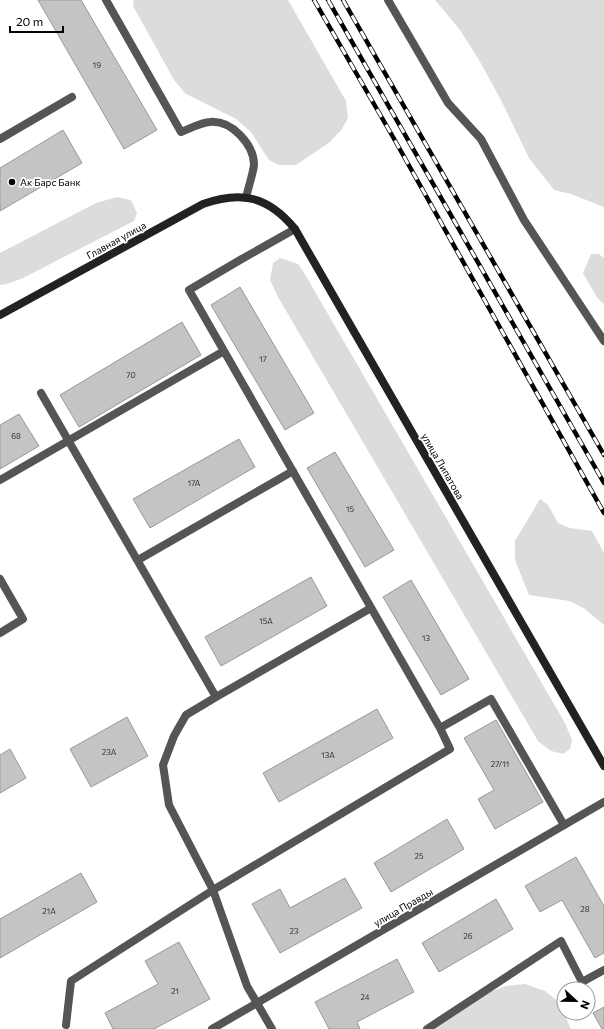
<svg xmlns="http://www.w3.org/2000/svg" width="604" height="1029" font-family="Commissioner,sans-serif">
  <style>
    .green { fill: #dcdcdc }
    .building { fill: #c4c4c4; stroke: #999 }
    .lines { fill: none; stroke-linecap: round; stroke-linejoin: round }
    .lane { stroke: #555; stroke-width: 8 }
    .street { stroke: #555; stroke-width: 8 }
    .secondary { stroke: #222; stroke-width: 8 }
    .rail-casing { stroke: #000; stroke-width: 4.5 }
    .rail { stroke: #fff; stroke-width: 3; stroke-dasharray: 9; stroke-linecap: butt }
    .poi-dot { fill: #000; stroke: #fff; stroke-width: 1.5 }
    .labels { text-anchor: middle; stroke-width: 3.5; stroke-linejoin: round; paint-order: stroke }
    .number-label { font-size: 8px; fill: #313131 }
    .poi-label { font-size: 10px; fill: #000; stroke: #fff; text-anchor: start }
    .street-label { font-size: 10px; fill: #000; stroke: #fff }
  </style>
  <rect width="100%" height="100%" fill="#fff"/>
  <path class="green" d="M134,0H288L346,101L348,118L342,129L330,142L296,165H279L269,160L251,132L236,119L186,94L174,80L133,6Z
    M435,0H604V207L571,194L554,190L529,158L500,98L479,60L460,30Z
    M117,197L131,200L137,213L134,221L23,278L7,284L0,285V253L96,203Z
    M591,254H599L604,258V304L598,299L583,273Z
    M280,258L298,264L303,271L565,723L572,740L570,749L563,754L551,751L538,741L278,297L270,280L273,263Z
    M540,499L548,505L558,523L570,528L592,531L604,553V625L585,609L570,601L529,595L515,560V541Z
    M525,984L545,991L560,1003L571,1029H427L470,999L506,986Z"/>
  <path class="building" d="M38,0H81L157,130L124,149Z
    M63,130L82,163L0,211V168Z
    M240,287L314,413L285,430L211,305Z
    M182,322L201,355L79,427L60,395Z
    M19,414L39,446L0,469V425Z
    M239,439L255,467L150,528L133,499Z
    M335,452L394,550L365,567L307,468Z
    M311,577L327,606L221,666L205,637Z
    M411,580L469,679L441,695L383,597Z
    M377,709L393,738L279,802L263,773Z
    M127,717L148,756L91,787L70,749Z
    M496,720L543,802L495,829L478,799L494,790L464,738Z
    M10,749L26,778L0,793V755Z
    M447,819L464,849L391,892L374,863Z
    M576,857L604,906V953L595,958L562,900L540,912L525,886Z
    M81,873L97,902L0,958V919Z
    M345,878L362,908L280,953L252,904L280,889L290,908Z
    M496,899L513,929L439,972L422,943Z
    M179,942L210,999L154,1029H113L105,1013L158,984L145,961Z
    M397,959L414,992L357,1022L360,1029H329L315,1002Z
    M604,1007V1029H602L593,1013Z"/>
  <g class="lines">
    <path class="lane" d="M106,0L181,132C189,129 202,122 210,122C231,120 254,144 254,165C253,174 248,188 246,198
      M388,0L448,103L481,139L524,220L604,341
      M0,139L72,97
      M41,393L216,697L371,608
      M0,480L224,351
      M138,560L293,471
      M0,579L23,619L0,633
      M216,697L186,715L174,736L163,765L169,805L213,890L247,986L272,1029
      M440,728L491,699L564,825
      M66,1025L71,981L213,890L450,749L440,728L189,290L240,260L295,229
      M427,1029L561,941L582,982L604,970"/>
    <path class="street" d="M212,1029L604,802"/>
    <path class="secondary" d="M0,315L203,204C242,190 269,197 295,229L604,766"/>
    <defs>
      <path id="rail" d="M314,0L393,137L604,513
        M328,0L604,483
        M343,0L604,455"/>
    </defs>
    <use href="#rail" class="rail-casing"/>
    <use href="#rail" class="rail"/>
  </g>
  <circle class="poi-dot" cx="12" cy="182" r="4"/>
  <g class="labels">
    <g class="number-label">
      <text x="97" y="68">19</text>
      <text x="263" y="362">17</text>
      <text x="131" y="378">70</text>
      <text x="16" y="439">68</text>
      <text x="194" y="486">17А</text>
      <text x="350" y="512">15</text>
      <text x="266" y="624">15А</text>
      <text x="426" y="641">13</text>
      <text x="109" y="755">23А</text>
      <text x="328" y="758">13А</text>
      <text x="500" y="767">27/11</text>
      <text x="419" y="859">25</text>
      <text x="585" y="912">28</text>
      <text x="49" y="914">21А</text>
      <text x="294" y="934">23</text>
      <text x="468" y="939">26</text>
      <text x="175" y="994">21</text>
      <text x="365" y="1000">24</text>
    </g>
    <g class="poi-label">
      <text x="20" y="186">Ак Барс Банк</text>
    </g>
    <g class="street-label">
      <text transform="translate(116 240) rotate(-29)" y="4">Главная улица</text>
      <text transform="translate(443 466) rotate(60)" y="4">улица Липатова</text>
      <text transform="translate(403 907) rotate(-30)" y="4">улица Правды</text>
    </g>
  </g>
  <g transform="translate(576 1001) rotate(112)"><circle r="19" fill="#ffffff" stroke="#999999"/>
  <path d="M0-3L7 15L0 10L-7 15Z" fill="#000000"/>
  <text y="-6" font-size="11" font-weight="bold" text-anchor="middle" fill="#000000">N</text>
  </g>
  <path d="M10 26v6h53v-6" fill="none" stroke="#000000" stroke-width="2"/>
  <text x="16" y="26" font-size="12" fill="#000000" stroke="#ffffff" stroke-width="3" paint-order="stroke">20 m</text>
</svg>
